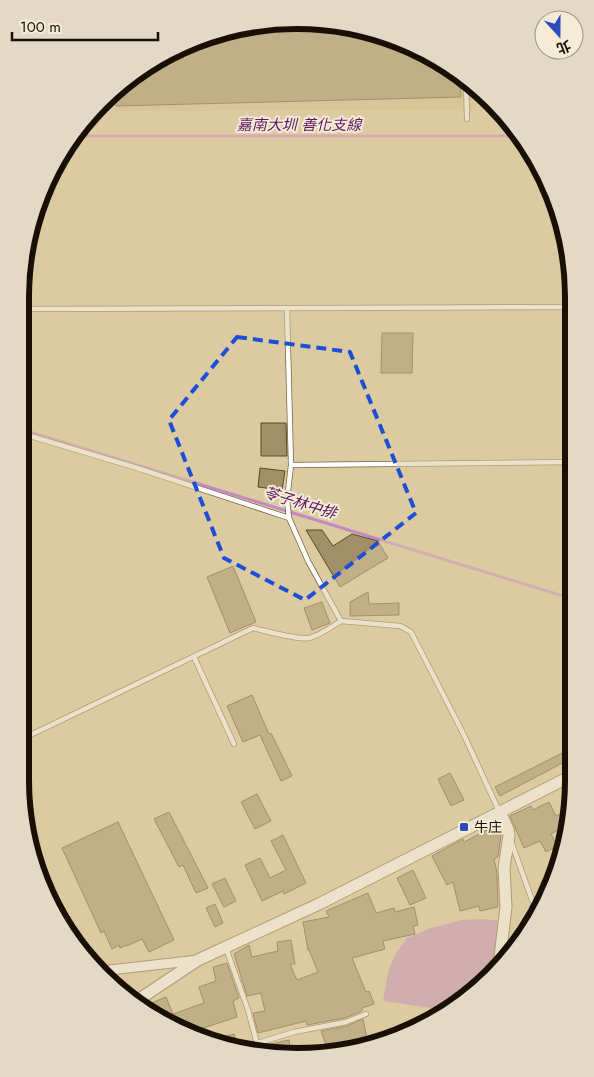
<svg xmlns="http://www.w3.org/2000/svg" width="594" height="1077" font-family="Jost,'Noto Sans TC',sans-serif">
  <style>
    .built { fill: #d4bf8f }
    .green { fill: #caae6e }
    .water { fill: #c389c3 }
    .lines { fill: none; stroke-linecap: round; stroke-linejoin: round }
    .stream { stroke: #c389c3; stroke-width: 3 }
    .building { fill: #a18f68; stroke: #5a4a24 }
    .lane-casing { stroke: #75643e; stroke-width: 6 }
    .street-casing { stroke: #75643e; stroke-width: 11 }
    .secondary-casing { stroke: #75643e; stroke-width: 13 }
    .lane { stroke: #fff; stroke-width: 4.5 }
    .street { stroke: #fff; stroke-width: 9 }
    .secondary { stroke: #fff; stroke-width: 11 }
    .marked { fill: none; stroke: #1d4ed8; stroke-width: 4; stroke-dasharray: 10 6; stroke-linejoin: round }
    .poi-dot { fill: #2b4cbc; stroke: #f5ebd7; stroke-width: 2 }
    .labels { text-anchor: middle; stroke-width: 4; stroke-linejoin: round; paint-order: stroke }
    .poi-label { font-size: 14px; fill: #171003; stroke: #f5ebd7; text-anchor: start }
    .water-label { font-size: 15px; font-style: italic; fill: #5e1860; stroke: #f5ebd7 }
    .rim { fill: none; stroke: #171003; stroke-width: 6 }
  </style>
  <rect width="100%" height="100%" fill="#dccaa0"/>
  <path class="built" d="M333,22L435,57L473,86L475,111H98L128,77L225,30Z"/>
  <path class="green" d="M536,919L523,935L521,922Z"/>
  <path class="water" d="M482,919L502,921L493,972L480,988L445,1010L383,1001L389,968L397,952L407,938L431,928L462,920Z"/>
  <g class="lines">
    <path class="stream" d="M77,136H522
      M20,429L573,599"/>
  </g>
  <path class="building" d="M333,22L435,57L460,76L461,97L116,106L115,92L128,77L225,30Z
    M382,333H413L412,373H381Z
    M261,423H286L287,456H261Z
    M260,468L285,471L282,490L258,487Z
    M306,530H322L333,546L352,534L378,541L388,558L340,587Z
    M233,566L256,622L230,633L207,577Z
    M368,592L369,604L399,603V615L350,616V602Z
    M322,602L330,623L312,630L304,608Z
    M252,695L269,734L271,733L292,776L281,781L260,735L243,742L227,706Z
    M566,751L568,760L500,796L495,787Z
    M450,773L464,800L451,806L438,779Z
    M257,794L271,821L255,829L241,802Z
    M549,802L556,816L572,808L570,821L560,825L562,828L551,834L557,846L546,852L540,841L524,848L510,816L531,806L533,810Z
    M169,812L208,888L196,893L183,865L179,867L154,819Z
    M118,822L174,940L149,952L142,939L127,946V945L120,948L119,945L112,949L104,931L101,933L62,848Z
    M496,825L501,835L498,857L494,859L497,873L498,907L480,911L479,906L460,911L453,882L447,885L432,856L463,839L464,842Z
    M283,835L306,883L284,894L283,891L262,901L245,865L260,858L270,878L286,870L271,841Z
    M413,870L426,898L410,905L397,878Z
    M555,876L550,886L547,895L541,882Z
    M225,878L236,901L224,907L212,884Z
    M368,893L376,913L394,908L395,912L414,907L418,925L413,926L415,934L383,941L385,949L352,958L366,992L369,991L374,1004L362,1008V1011L345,1018L307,1025L306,1021L258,1033L253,1013L265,1011L261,993L247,996L234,954L249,945L252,957L278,951L277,942L291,940L295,964H290L297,980L318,972L309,950H308L303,922L329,917L326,911Z
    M215,904L223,923L215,927L206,908Z
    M227,963L239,998L233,1001L237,1017L191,1032L156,1016L151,1003L166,997L173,1014L204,1003L199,987L216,981L213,967Z
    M363,1019L368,1044L361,1046L360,1041L341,1047L342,1050L329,1053L321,1031L347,1026Z
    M234,1034L238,1049L226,1048L208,1040Z
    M289,1040L291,1054L263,1051L262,1046Z"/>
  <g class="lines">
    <defs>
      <path id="lane" d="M466,80L467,119
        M21,309L572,307
        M287,309L291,465L287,500L289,518
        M20,433L137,468L289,518L308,561L341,621
        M291,465L572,462
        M194,657L234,744
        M20,740L253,628C266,631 297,640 309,638C321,635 331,627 341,621L400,626L411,632L463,733L499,811
        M511,841L538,917
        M226,948L248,1010L259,1051
        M258,1043L294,1032L346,1022L366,1014"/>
      <path id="street" d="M101,971L198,960"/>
      <path id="secondary" d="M499,965L506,907L504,868L509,835L508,829L500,812
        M135,1002L198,960L319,904L573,775"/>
    </defs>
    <use href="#lane" class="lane-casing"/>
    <use href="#street" class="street-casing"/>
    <use href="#secondary" class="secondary-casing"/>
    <use href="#lane" class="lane"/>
    <use href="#street" class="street"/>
    <use href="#secondary" class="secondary"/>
  </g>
  <path d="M0 0H594V1077H0ZM237,337L350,352L416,513L305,600L224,558L169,420Z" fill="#dccaa0" fill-opacity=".55" fill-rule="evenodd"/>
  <path class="marked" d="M237,337L350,352L416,513L305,600L224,558L169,420Z"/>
  <rect class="poi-dot" x="459" y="822" width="10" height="10" rx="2.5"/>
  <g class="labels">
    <g class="poi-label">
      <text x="474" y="832">牛庄</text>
    </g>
    <g class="water-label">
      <text x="299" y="130">嘉南大圳 善化支線</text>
      <text transform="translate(300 503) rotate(17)" y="5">苓子林中排</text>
    </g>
  </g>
  <path d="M0 0H594V1077H0ZM297 29H297A268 268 0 0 1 565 297V780A268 268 0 0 1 297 1048H297A268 268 0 0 1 29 780V297A268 268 0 0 1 297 29Z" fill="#e3d9c6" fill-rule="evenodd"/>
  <path class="rim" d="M297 29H297A268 268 0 0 1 565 297V780A268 268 0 0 1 297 1048H297A268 268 0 0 1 29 780V297A268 268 0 0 1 297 29Z"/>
  <g transform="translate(559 35) rotate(159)"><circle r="24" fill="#f5ebd7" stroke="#9c9382"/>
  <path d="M0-4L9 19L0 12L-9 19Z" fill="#2b4cbc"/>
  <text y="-8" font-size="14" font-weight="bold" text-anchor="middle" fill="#171003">北</text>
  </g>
  <path d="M12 32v8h146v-8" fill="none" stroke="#171003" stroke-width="2.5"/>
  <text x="20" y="32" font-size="15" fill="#171003" stroke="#f5ebd7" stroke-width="4" paint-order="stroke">100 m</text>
</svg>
